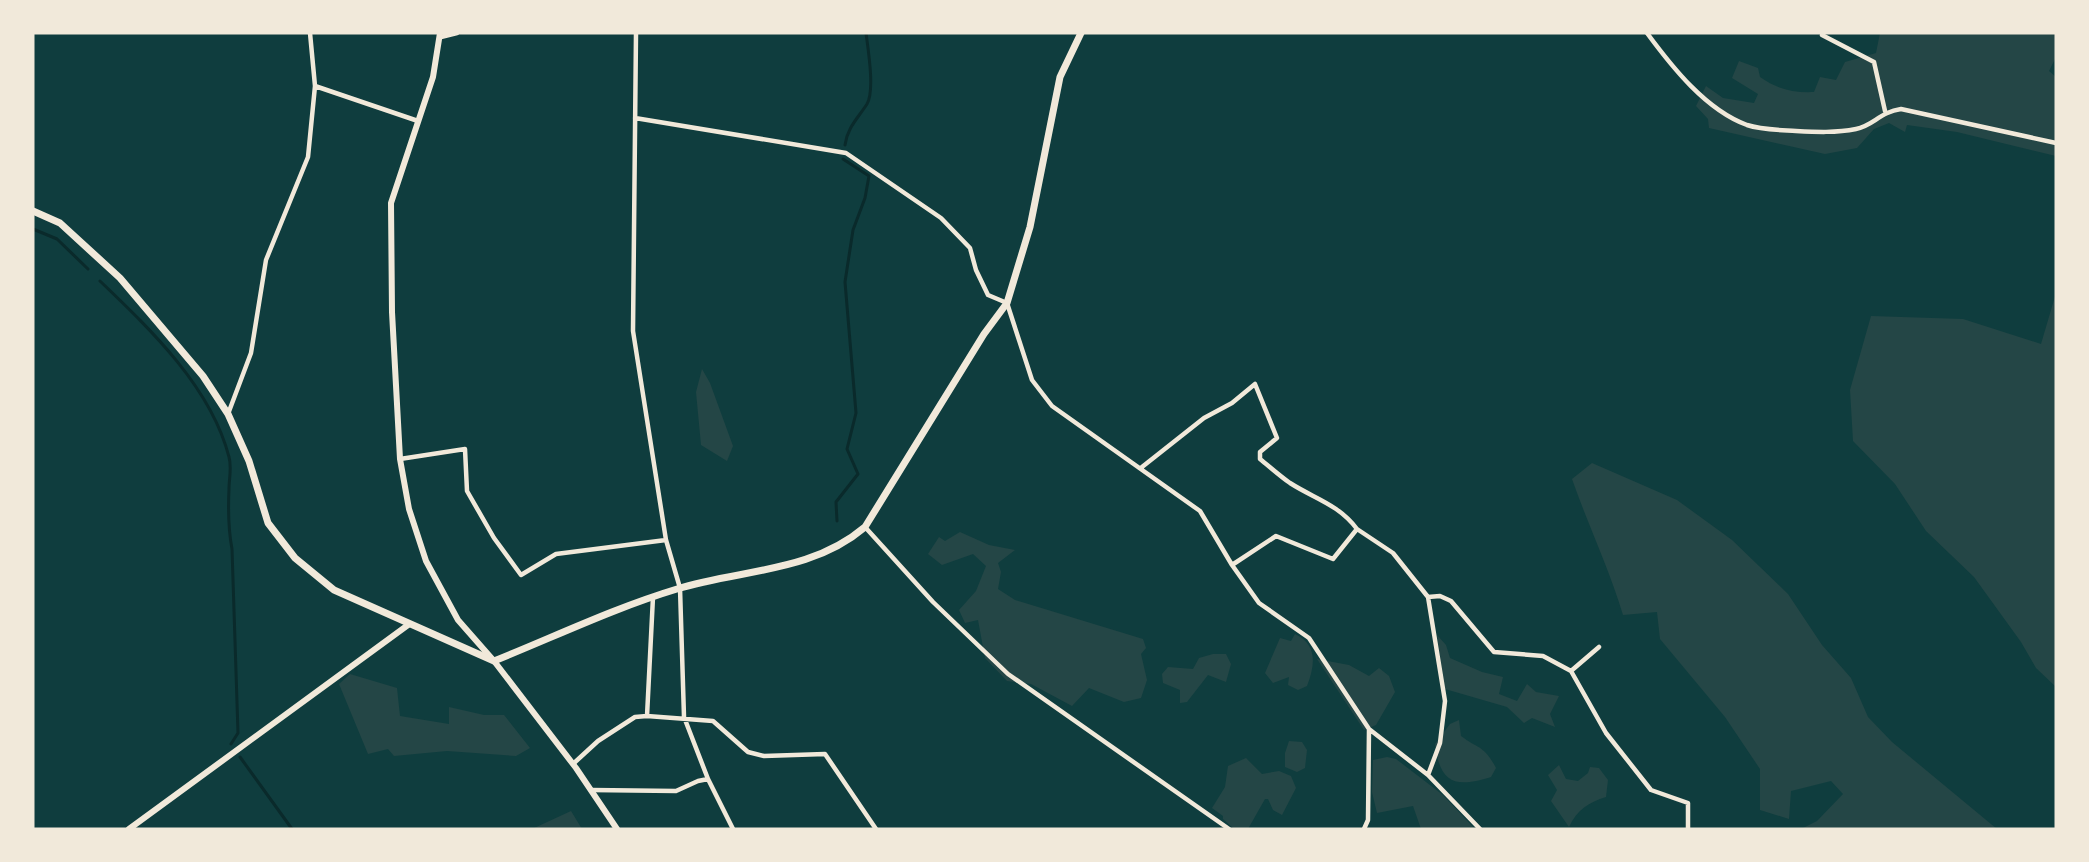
<svg xmlns="http://www.w3.org/2000/svg" width="2089" height="862" font-family="'PT Sans Narrow',sans-serif">
  <style>
    .green { fill: #244646 }
    .lines { fill: none; stroke-linecap: round; stroke-linejoin: round }
    .stream { stroke: #0a2a2b; stroke-width: 3 }
    .minor { stroke: #f1e9da; stroke-width: 4.5 }
    .tertiary { stroke: #f1e9da; stroke-width: 6 }
    .secondary { stroke: #f1e9da; stroke-width: 7 }
  </style>
  <rect width="100%" height="100%" fill="#0f3d3e"/>
  <path class="green" d="M1880,33H2056V57L2049,71L2056,77V156L1957,132L1907,125L1905,132L1889,123L1874,129L1857,148L1825,154L1709,128L1708,119L1696,106L1706,86L1723,98L1754,103L1758,94L1732,78L1739,61L1758,68L1760,77C1777,89 1793,93 1814,92L1820,77L1836,80L1845,62L1876,53Z
    M2056,293V687L2036,668L2021,642L1974,577L1926,531L1895,484L1853,441L1850,390L1871,316L1963,319L2041,344Z
    M702,369L710,383L733,446L727,461L701,445L696,392Z
    M1592,463L1677,500L1732,540L1788,594L1822,645L1851,678L1868,717L1892,742L1997,829H1801L1817,821L1843,794L1831,781L1791,791L1789,819L1760,810V769L1725,717L1660,639L1657,612L1623,615C1609,568 1588,525 1572,479Z
    M960,532L989,545L1015,550L998,563L1001,572L998,589L1015,600L1143,639L1146,648L1141,654L1147,680L1141,698L1124,702L1089,688L1072,706L1031,684L1007,681L985,658L978,620L965,623L959,610L976,591L986,566L973,554L942,565L928,554L939,537L945,541Z
    M1295,634C1318,645 1315,665 1307,686L1298,690L1288,685L1289,677L1273,683L1265,673L1280,638L1291,641Z
    M1437,635L1446,645L1450,658L1482,672L1503,677L1499,694L1517,701L1527,684L1536,692L1559,696L1550,714L1555,727L1532,718L1524,723L1507,707L1445,689Z
    M1213,654H1226L1231,664L1226,682L1208,675L1187,702L1180,703V690L1163,683L1162,674L1168,667L1193,669L1199,658Z
    M1317,659L1349,665L1369,676L1379,668L1389,676L1395,692L1376,725L1364,730Z
    M350,674L397,688L400,716L449,724V707L484,715H504L530,748L516,756L447,751L394,756L388,749L368,754L339,684Z
    M1459,720L1461,736C1478,749 1484,745 1496,768L1491,777C1455,788 1440,784 1435,744L1450,724Z
    M1289,741L1302,742L1307,750L1305,768L1297,772L1285,767V753Z
    M1387,757L1396,759L1443,795L1475,829H1421L1413,806L1377,813L1372,792L1373,760Z
    M1246,758L1262,774L1279,771L1291,776L1296,788L1282,815L1273,810L1268,799H1265L1248,829H1234L1223,819V816L1212,808L1225,787L1228,766Z
    M1559,765L1566,779L1578,781L1588,773L1590,767L1599,768L1608,780L1606,797C1589,802 1577,810 1569,827L1551,801L1557,790L1548,775Z
    M571,811L582,829H532Z"/>
  <g class="lines">
    <path class="stream" d="M845,145C847,128 858,118 867,104C875,90 868,49 866,33
      M33,229L57,239L88,269
      M100,281C150,329 211,387 229,457C232,467 229,479 229,489C228,510 228,528 232,549L238,733L231,744
      M837,521L836,502L858,474L847,449L856,413L845,282L853,230L865,198L869,176L843,159
      M240,757L292,829"/>
    <path class="minor" d="M636,33L633,331L666,540L680,588L684,717L708,779L733,829
      M1647,33C1672,67 1706,110 1747,125C1762,130 1781,130 1796,131C1816,132 1836,133 1856,129C1873,126 1880,112 1901,109L2056,143
      M1822,35L1874,62L1885,111
      M441,37L457,33
      M315,86L418,121
      M635,118L846,153L941,218L970,248L976,270L988,295L1007,303L1032,380L1052,406L1200,511L1232,565L1259,603L1309,638L1369,729L1368,820L1364,829
      M228,414L251,353L266,260L308,157L315,86L310,33
      M400,459L465,449L467,491L494,538L521,575L556,554L666,540
      M1142,467L1204,418L1232,403L1255,384L1277,438L1260,452V459C1270,467 1280,476 1290,483C1315,499 1338,504 1357,529
      M865,527L933,602L1008,674L1229,829
      M1232,565L1276,536L1333,559L1357,529L1393,553L1428,597L1445,701L1440,743L1428,775
      M1428,597L1440,596L1451,601L1494,652L1543,656L1571,671L1606,733L1651,790L1688,803V829
      M1571,671L1599,647
      M647,716L653,597
      M1369,729L1428,775L1480,829
      M573,764L598,741L635,717L647,716L713,721L748,752L764,756L825,754L876,829
      M591,790L676,791L698,781L708,779"/>
    <path class="tertiary" d="M440,33L433,77L391,203L392,312L400,459L409,509L426,561L458,620L494,661L576,768L617,829
      M129,829L408,625"/>
    <path class="secondary" d="M33,211L60,223L120,278L203,376L228,414L249,461L268,523L295,558L334,590L494,661C554,637 614,608 677,589C741,569 811,573 865,527L984,334L1007,303L1030,227L1060,77L1081,33"/>
  </g>
  <rect width="2089" height="862" fill="none" stroke="#f1e9da" stroke-width="69"/>
</svg>
